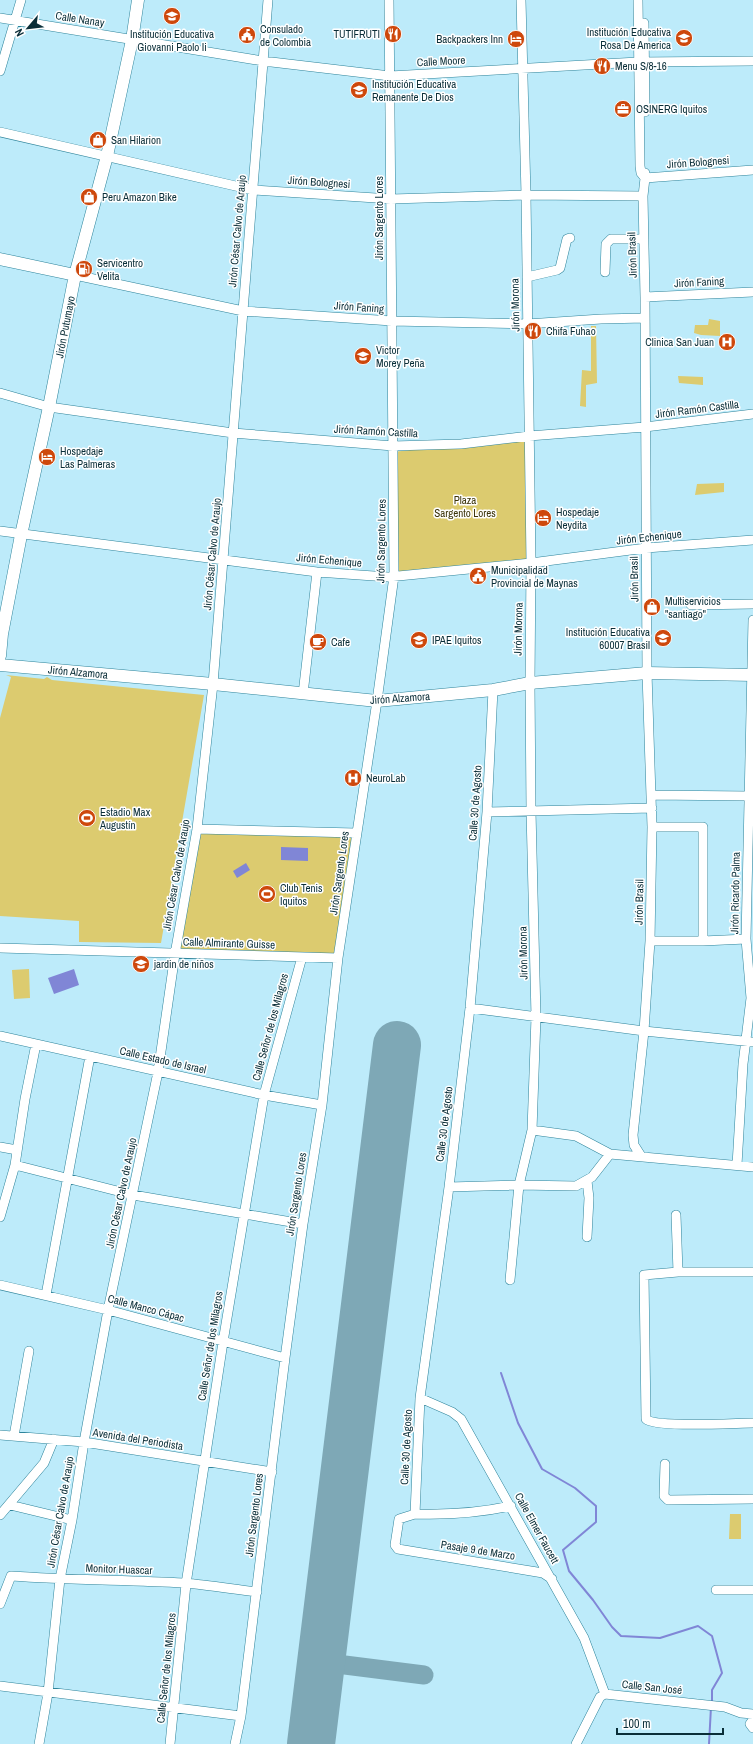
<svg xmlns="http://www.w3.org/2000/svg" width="753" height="1744" font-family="'Archivo Narrow',sans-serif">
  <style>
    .green { fill: #dccb6f }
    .water { fill: #8086d6 }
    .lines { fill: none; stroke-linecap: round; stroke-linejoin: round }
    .stream { stroke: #8086d6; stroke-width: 2 }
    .taxiway { stroke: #7ea8b6; stroke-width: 19 }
    .runway { stroke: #7ea8b6; stroke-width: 48 }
    .street-casing { stroke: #2e849b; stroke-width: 10 }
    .secondary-casing { stroke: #2e849b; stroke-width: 13 }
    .street { stroke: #fff; stroke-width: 9 }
    .secondary { stroke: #fff; stroke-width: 12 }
    .labels { text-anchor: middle; stroke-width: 3; stroke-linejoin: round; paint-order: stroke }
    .street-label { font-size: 11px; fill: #0a2e38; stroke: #fff }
    .poi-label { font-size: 11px; fill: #0a2e38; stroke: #fff; text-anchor: start }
    .park-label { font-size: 11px; fill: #3c3409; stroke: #fff }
  </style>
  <rect width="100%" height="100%" fill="#bdebfa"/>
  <path class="green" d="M709,319L720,321V336L701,335L694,333L695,325H708Z
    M591,326H596L597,383L586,385V407L580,406L582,370L591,371Z
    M678,376L703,377V385L679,383Z
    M529,436L531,563L394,576L393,452Z
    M724,483V492L695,495L697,484Z
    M6,675L44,679L47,677L52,680L204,695L161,943L79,942V921L0,916V718L11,677Z
    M197,829L356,833L338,958L175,954Z
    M29,969L30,998L14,999L12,970Z
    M730,1514H741V1539H729Z"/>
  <path class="water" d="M281,847L308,848V861L281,860Z
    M246,863L250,870L237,878L233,871Z
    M74,969L79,985L54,994L48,978Z"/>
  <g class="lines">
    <path class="stream" d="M501,1373L518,1423L542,1469L575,1488L596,1506V1522L563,1550L569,1571L593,1600L612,1627L621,1636L660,1638L698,1626L712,1636L722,1673L712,1690V1703
      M709,1744L711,1707"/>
    <path class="taxiway" d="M321,1662L424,1675"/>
    <path class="runway" d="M311,1744L397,1045"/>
    <defs>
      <path id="street" d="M638,0L640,166L641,173L645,178L643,196L645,297L647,673L652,827L650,941L644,1031L633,1135L634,1145L641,1156
        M0,18L263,61L390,76L638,62L753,61
        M644,23L645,112
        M0,71L21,0
        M0,132L253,190L391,199L526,195L643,196
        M645,173V178L753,170
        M605,272L606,244L611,239H644
        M75,275L243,311L392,321L527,324L601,319L645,318
        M527,277L557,270L560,268L567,239L570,238
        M645,297L753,292
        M0,393L49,407L233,433L393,446L461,444L529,436L645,427L753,414
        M0,531L317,572L388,577L531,563L646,548L753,540
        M691,605L753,604
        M493,690L487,812L470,1008L449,1187L420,1398L415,1514L399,1519L395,1545L398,1549L543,1573L552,1579
        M303,694L317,572
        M651,795L749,796
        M487,812L652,808
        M652,827H703V941
        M197,829L356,833
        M650,941H703L746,939
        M0,948L338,958
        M470,1008L644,1031L753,1042
        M0,1036L264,1095L322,1105
        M532,1130L576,1136L610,1154
        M0,1147L17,1150
        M15,1165L133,1195L303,1224
        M737,1165L743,1064L751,998L746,939L753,620
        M587,1181L589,1198L587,1237
        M449,1187L519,1185L576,1186L592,1177L610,1154L753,1167
        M676,1215L678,1272
        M0,1217L15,1165L25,1099L36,1044
        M753,1272H678L644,1275L646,1419C655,1428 736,1423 753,1423
        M510,1280L519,1185L532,1130L536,1017L531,811L530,683L531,562L526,195L521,0
        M0,1285L108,1310L285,1358
        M46,1295L90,1056
        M420,1398L452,1412L461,1419L584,1638L605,1694
        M0,1435L84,1442L272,1472
        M14,1436L29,1351
        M665,1464L664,1496L668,1500L753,1499
        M10,1505L72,1520
        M415,1514C447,1515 479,1513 511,1506
        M0,1515L44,1463L54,1439
        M716,1590H753
        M0,1604L11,1576C68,1580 126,1580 184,1583C208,1585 232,1589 257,1592
        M0,1686L241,1716
        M753,1720L750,1724L753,1728
        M39,1744L48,1693L60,1579L72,1520L84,1442L108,1310L158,1072L175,954L197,829L213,684L268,0
        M170,1744L186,1584L223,1342L264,1095L302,957
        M235,1744L241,1716L285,1358L303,1224L322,1105L338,958L377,701L394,576L389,0
        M576,1744L600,1697L605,1694L725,1707L741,1713L753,1714"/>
      <path id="secondary" d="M0,259L75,275
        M0,656L2,634L21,535L49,407L75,275L107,156L132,40L138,0
        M0,665L213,684L377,701L493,690L530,683L647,673L753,675"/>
    </defs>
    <use href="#street" class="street-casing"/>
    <use href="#secondary" class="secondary-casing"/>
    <use href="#street" class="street"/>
    <use href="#secondary" class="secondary"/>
  </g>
  <defs>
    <symbol id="school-disc" viewBox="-11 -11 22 22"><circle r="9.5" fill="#ce480c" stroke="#fff"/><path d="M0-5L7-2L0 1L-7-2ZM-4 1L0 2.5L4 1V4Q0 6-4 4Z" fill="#fff"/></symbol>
    <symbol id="restaurant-disc" viewBox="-11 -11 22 22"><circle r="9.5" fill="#ce480c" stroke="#fff"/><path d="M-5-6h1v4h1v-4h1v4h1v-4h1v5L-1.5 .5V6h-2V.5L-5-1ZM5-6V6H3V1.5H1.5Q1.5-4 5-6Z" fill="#fff"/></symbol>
    <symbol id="civic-disc" viewBox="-11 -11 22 22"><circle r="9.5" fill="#ce480c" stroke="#fff"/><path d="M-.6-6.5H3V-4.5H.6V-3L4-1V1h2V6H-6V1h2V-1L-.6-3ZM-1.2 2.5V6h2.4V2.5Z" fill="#fff"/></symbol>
    <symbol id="hotel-disc" viewBox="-11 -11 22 22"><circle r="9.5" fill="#ce480c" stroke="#fff"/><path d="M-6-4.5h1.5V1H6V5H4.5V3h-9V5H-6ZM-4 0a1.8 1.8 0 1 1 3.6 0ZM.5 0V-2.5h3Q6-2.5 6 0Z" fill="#fff"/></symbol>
    <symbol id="office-disc" viewBox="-11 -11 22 22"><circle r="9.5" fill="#ce480c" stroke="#fff"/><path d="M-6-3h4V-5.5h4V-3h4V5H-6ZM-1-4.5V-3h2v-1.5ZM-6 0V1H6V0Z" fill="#fff"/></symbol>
    <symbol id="shop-disc" viewBox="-11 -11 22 22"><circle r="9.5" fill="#ce480c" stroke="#fff"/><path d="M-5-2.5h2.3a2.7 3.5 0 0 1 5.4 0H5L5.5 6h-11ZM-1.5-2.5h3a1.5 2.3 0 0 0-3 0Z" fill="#fff"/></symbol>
    <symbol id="fuel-disc" viewBox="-11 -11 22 22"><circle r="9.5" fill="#ce480c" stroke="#fff"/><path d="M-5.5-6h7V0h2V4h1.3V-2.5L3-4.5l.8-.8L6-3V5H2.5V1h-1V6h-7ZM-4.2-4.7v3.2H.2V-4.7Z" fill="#fff"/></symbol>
    <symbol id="hospital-disc" viewBox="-11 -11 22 22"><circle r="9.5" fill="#ce480c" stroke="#fff"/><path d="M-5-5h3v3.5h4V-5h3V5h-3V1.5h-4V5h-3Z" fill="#fff"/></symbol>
    <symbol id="university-disc" viewBox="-11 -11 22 22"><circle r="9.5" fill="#ce480c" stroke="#fff"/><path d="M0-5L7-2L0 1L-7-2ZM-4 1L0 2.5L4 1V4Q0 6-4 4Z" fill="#fff"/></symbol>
    <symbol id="cafe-disc" viewBox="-11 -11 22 22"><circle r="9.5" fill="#ce480c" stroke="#fff"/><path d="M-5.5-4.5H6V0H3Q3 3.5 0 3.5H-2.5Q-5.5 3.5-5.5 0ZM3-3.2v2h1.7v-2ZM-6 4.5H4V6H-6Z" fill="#fff"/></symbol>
    <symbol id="stadium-disc" viewBox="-11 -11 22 22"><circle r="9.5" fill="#ce480c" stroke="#fff"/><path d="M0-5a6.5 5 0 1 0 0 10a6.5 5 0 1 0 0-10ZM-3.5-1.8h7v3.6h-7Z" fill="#fff"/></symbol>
  </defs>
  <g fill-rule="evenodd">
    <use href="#school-disc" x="162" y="6" width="20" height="20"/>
    <use href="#restaurant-disc" x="383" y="24" width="20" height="20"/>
    <use href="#civic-disc" x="237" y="25" width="20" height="20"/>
    <use href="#school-disc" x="674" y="28" width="20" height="20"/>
    <use href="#hotel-disc" x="506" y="29" width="20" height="20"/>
    <use href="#restaurant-disc" x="592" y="56" width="20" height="20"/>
    <use href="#school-disc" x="349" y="80" width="20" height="20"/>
    <use href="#office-disc" x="613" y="99" width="20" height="20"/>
    <use href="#shop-disc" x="88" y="130" width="20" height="20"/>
    <use href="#shop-disc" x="79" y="187" width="20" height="20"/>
    <use href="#fuel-disc" x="74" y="259" width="20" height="20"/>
    <use href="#restaurant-disc" x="523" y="321" width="20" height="20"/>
    <use href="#hospital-disc" x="717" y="332" width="20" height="20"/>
    <use href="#school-disc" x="353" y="346" width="20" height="20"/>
    <use href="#hotel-disc" x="37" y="447" width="20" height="20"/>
    <use href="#hotel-disc" x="533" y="508" width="20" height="20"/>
    <use href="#civic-disc" x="468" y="566" width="20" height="20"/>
    <use href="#shop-disc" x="642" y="597" width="20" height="20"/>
    <use href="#school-disc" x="653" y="628" width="20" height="20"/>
    <use href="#university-disc" x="409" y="630" width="20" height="20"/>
    <use href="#cafe-disc" x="308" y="632" width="20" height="20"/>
    <use href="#hospital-disc" x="343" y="768" width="20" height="20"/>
    <use href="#stadium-disc" x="77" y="808" width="20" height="20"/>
    <use href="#stadium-disc" x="257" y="884" width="20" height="20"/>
    <use href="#school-disc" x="131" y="954" width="20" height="20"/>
  </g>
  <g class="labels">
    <g class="street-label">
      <text transform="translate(80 19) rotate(9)" y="4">Calle Nanay</text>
      <text transform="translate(441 61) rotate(-3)" y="4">Calle Moore</text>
      <text transform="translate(698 162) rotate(-4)" y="4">Jirón Bolognesi</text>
      <text transform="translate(319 182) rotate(4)" y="4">Jirón Bolognesi</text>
      <text transform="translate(379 218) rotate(-90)" y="4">Jirón Sargento Lores</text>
      <text transform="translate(237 231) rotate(-85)" y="4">Jirón César Calvo de Araujo</text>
      <text transform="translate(632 255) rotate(-92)" y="4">Jirón Brasil</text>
      <text transform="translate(699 282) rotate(-3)" y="4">Jirón Faning</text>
      <text transform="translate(515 305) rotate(-91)" y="4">Jirón Morona</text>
      <text transform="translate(359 307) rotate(4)" y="4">Jirón Faning</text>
      <text transform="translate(65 327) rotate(-79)" y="4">Jirón Putumayo</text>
      <text transform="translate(697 409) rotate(-7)" y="4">Jirón Ramón Castilla</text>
      <text transform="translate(376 431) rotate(3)" y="4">Jirón Ramón Castilla</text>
      <text transform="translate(649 537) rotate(-6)" y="4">Jirón Echenique</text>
      <text transform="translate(381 541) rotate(-89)" y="4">Jirón Sargento Lores</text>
      <text transform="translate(212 554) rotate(-85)" y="4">Jirón César Calvo de Araujo</text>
      <text transform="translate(329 560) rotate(5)" y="4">Jirón Echenique</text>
      <text transform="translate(634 579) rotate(-91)" y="4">Jirón Brasil</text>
      <text transform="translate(518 629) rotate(-89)" y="4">Jirón Morona</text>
      <text transform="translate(78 672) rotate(5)" y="4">Jirón Alzamora</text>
      <text transform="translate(400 698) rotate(-4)" y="4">Jirón Alzamora</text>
      <text transform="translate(475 803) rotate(-86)" y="4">Calle 30 de Agosto</text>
      <text transform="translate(339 873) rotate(-82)" y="4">Jirón Sargento Lores</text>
      <text transform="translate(176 875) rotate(-80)" y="4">Jirón César Calvo de Araujo</text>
      <text transform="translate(735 893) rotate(-89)" y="4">Jirón Ricardo Palma</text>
      <text transform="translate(639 902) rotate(-89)" y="4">Jirón Brasil</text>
      <text transform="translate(229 943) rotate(2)" y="4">Calle Almirante Guisse</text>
      <text transform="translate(523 953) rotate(-91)" y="4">Jirón Morona</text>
      <text transform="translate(270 1027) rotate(-75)" y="4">Calle Señor de los Milagros</text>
      <text transform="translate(163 1060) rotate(13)" y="4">Calle Estado de Israel</text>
      <text transform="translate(444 1124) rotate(-83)" y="4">Calle 30 de Agosto</text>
      <text transform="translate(121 1193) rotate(-78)" y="4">Jirón César Calvo de Araujo</text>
      <text transform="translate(296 1194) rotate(-81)" y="4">Jirón Sargento Lores</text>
      <text transform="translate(146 1308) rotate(15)" y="4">Calle Manco Cápac</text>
      <text transform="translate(210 1346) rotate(-81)" y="4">Calle Señor de los Milagros</text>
      <text transform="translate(138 1439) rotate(9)" y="4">Avenida del Periodista</text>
      <text transform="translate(406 1447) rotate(-87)" y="4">Calle 30 de Agosto</text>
      <text transform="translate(60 1512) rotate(-80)" y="4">Jirón César Calvo de Araujo</text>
      <text transform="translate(254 1515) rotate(-83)" y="4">Jirón Sargento Lores</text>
      <text transform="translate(537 1528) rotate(61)" y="4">Calle Elmer Faucett</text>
      <text transform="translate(478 1550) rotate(9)" y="4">Pasaje 9 de Marzo</text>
      <text transform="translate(119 1569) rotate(2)" y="4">Monitor Huascar</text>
      <text transform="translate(166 1668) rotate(-84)" y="4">Calle Señor de los Milagros</text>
      <text transform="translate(652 1687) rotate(6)" y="4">Calle San José</text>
    </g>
    <g class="poi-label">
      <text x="260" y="33">Consulado<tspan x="260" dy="13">de Colombia</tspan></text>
      <text x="671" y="36" text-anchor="end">Institución Educativa<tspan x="671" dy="13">Rosa De America</tspan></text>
      <text x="172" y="38" text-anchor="middle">Institución Educativa<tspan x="172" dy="13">Giovanni Paolo Ii</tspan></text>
      <text x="380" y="38" text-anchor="end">TUTIFRUTI</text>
      <text x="503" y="43" text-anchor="end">Backpackers Inn</text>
      <text x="615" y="70">Menu S/8-16</text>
      <text x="372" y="88">Institución Educativa<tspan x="372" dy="13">Remanente De Dios</tspan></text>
      <text x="636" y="113">OSINERG Iquitos</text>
      <text x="111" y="144">San Hilarion</text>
      <text x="102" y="201">Peru Amazon Bike</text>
      <text x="97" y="267">Servicentro<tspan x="97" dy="13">Velita</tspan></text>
      <text x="546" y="335">Chifa Fuhao</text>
      <text x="714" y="346" text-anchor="end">Clinica San Juan</text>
      <text x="376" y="354">Victor<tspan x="376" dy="13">Morey Peña</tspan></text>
      <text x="60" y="455">Hospedaje<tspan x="60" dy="13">Las Palmeras</tspan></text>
      <text x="556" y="516">Hospedaje<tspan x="556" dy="13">Neydita</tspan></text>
      <text x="491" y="574">Municipalidad<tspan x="491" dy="13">Provincial de Maynas</tspan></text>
      <text x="665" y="605">Multiservicios<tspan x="665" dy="13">"santiago"</tspan></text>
      <text x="650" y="636" text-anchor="end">Institución Educativa<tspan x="650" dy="13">60007 Brasil</tspan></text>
      <text x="432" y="644">IPAE Iquitos</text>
      <text x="331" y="646">Cafe</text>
      <text x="366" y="782">NeuroLab</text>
      <text x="100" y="816">Estadio Max<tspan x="100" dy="13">Augustín</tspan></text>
      <text x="280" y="892">Club Tenis<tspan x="280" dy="13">Iquitos</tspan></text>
      <text x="154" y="968">jardin de niños</text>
    </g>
    <g class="park-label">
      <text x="465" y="504">Plaza<tspan x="465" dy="13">Sargento Lores</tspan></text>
    </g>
  </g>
  <g transform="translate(28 28) rotate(242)" stroke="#ffffff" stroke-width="3" paint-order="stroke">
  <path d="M0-3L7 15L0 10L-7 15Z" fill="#0a2e38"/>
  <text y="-6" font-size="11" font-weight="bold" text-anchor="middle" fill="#0a2e38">N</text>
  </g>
  <path d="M617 1728v6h106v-6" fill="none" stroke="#0a2e38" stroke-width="2"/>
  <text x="623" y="1728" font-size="12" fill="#0a2e38" stroke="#ffffff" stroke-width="3" paint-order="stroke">100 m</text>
</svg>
